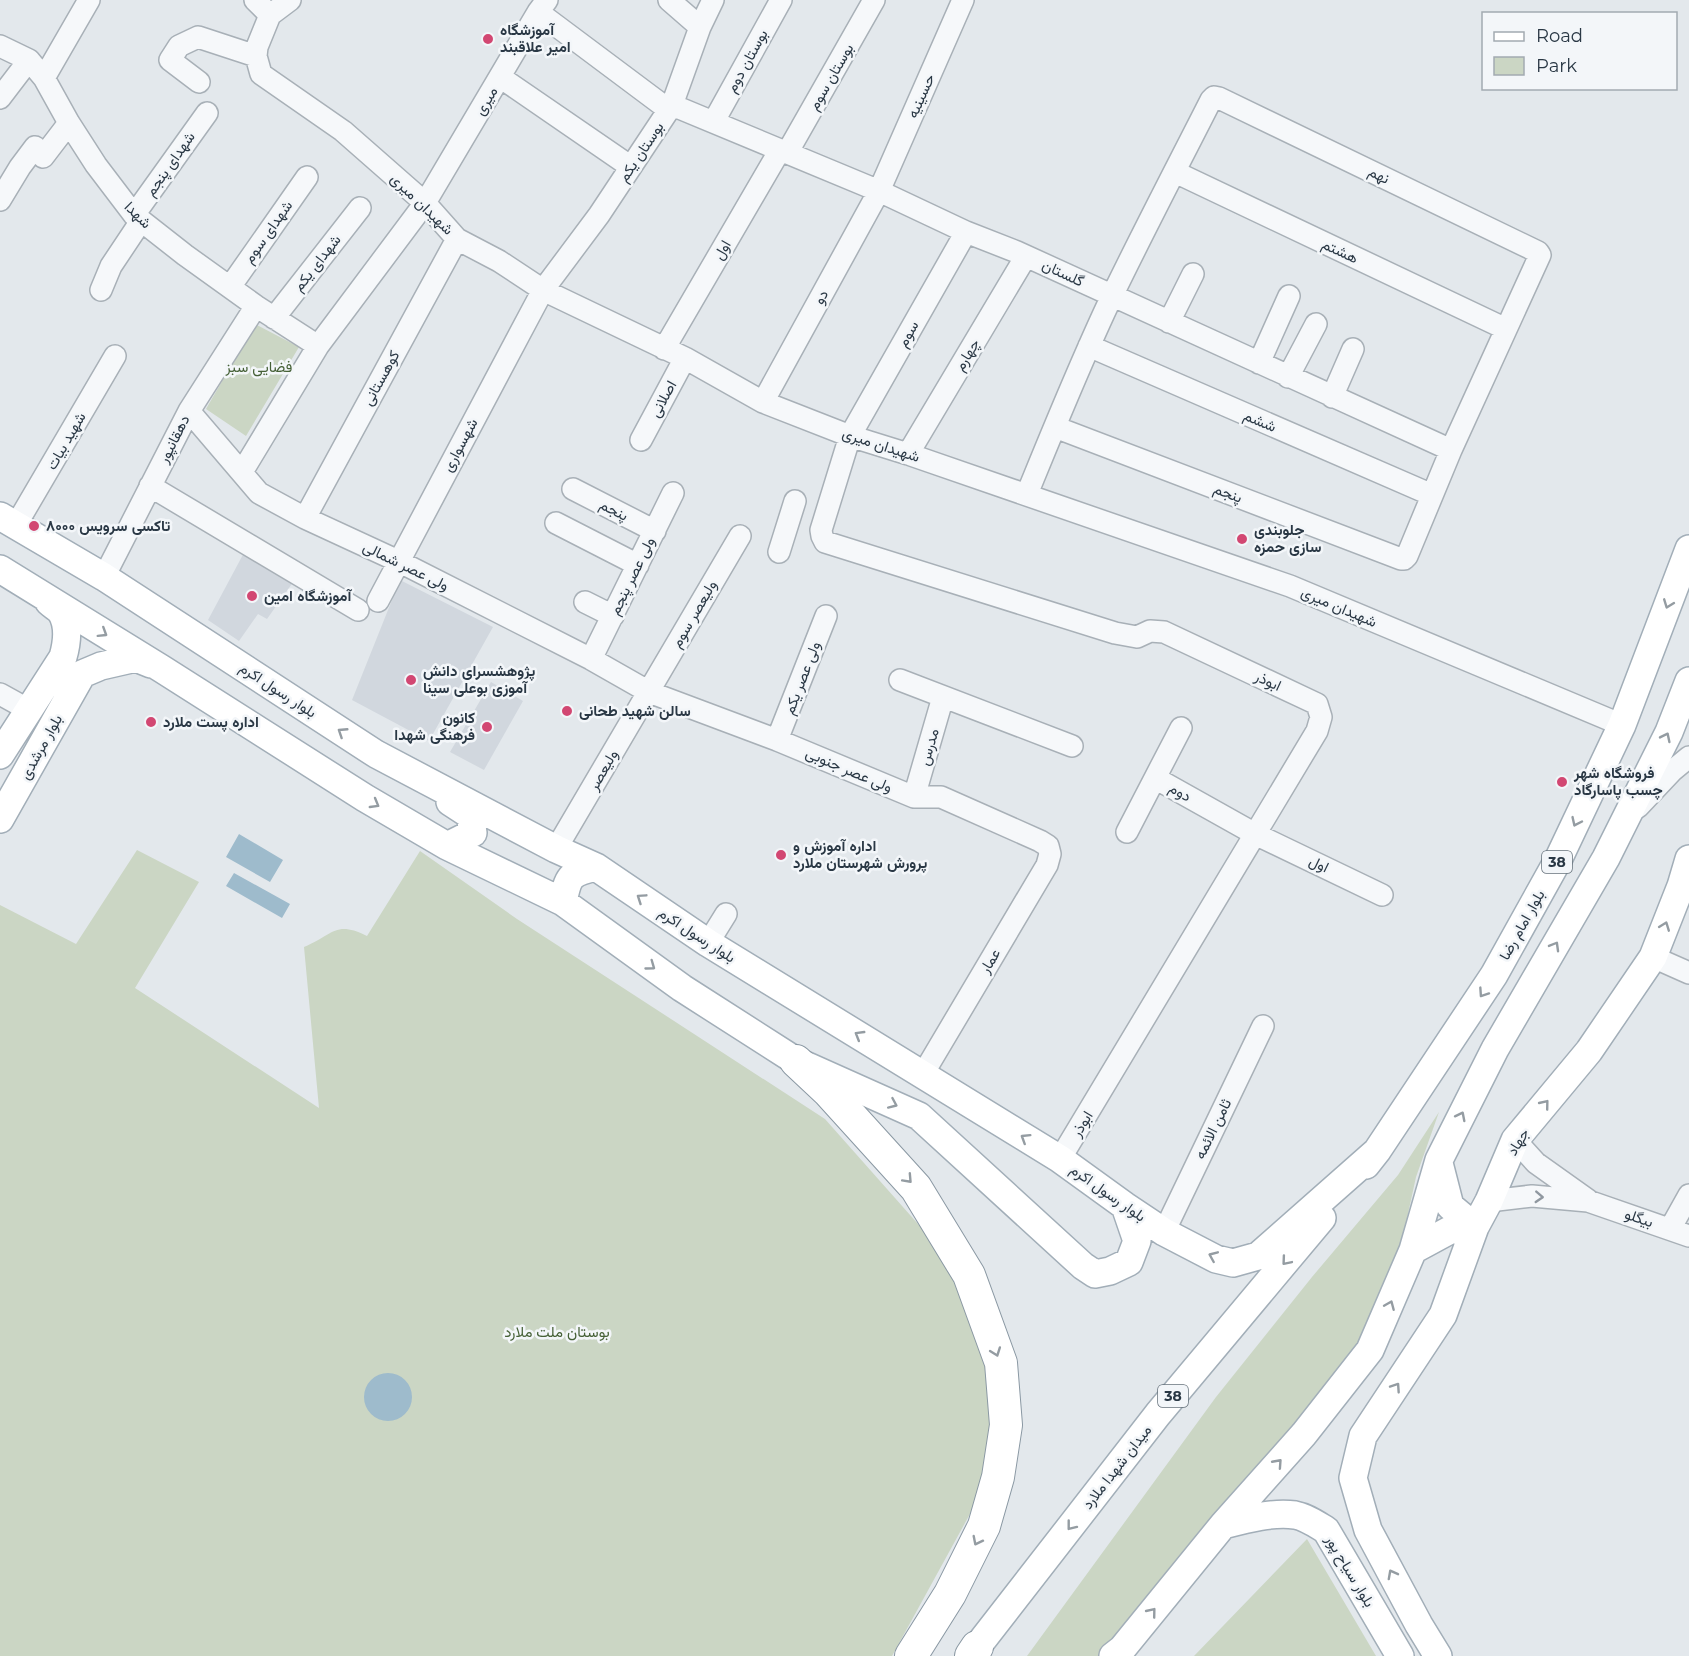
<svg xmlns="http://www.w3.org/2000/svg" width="1689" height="1656" font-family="Montserrat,Vazirmatn,sans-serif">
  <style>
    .built { fill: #d1d7de }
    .green { fill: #cbd6c4 }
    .water { fill: #9ebbcc }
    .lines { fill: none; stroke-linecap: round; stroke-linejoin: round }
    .minor-casing { stroke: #a8b0b7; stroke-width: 24 }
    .major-casing { stroke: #a2aeb8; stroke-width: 30 }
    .highway-casing { stroke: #8a98a3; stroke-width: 34 }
    .minor { stroke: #f6f8fa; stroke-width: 21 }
    .major { stroke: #fff; stroke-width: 27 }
    .highway { stroke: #fff; stroke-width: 32 }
    .oneway { stroke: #949ca2 }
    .oneway2 { stroke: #9098a0 }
    .poi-dot { fill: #d24772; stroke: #f3f6f9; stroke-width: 2 }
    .labels { text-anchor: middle; stroke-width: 5; stroke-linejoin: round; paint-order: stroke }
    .shield { fill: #f3f6f9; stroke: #66717b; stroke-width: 1.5 }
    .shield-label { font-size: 14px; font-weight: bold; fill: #2a3845 }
    .poi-label { font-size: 15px; font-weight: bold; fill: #2a3845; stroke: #f3f6f9; text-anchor: start }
    .street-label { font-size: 15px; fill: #2a3845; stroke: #f3f6f9 }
    .park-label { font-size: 15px; fill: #466137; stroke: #f3f6f9 }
  </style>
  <rect width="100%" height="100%" fill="#e3e8ec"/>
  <path class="built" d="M246,549L296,578L267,619L258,614L239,641L208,620Z
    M400,580L493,627L429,741L352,700Z
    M491,682L523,701L484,770L450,752Z"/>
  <path class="green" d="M255,324L299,347L246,436L206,409Z
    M137,850L199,882L135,988L319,1108L304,947C333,935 335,920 367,936L420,851L517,919L825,1119L934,1242L982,1333L994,1393L982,1492L892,1656H0V905L76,944Z
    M1439,1112L1416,1177L1397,1264L1364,1344L1102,1656H1027L1216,1397L1312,1277L1398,1175Z
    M1307,1539L1376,1656H1194Z"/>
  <path class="water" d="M239,834L283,860L270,882L226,857Z
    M234,873L290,904L282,918L226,886Z
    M364 1397a24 24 0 1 1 48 0a24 24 0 1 1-48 0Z"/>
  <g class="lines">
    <defs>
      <path id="minor" d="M255,0L270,15
        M669,0L700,27
        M538,12L669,110
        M270,15L257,47L256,56L261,74L343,131L425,203L457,239L499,261L543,290L685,358L763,402L850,436L908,454L1290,586L1622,725
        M270,15L290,0
        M0,46L29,60L44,78L69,123L96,165L134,215L185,255L256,306L318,346
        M500,77L631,167
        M44,78L89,0
        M199,82L170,60L179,46L198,37L256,56
        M0,98L29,60
        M672,105L879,191L966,232L1017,252L1451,450
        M714,121L781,0
        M787,153L874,0
        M1175,172L1506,329
        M0,200L20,167L35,147L43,157L69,123
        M134,215L207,113
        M966,232L850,436L821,530L822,536L825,542L1115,633L1137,637L1150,631L1164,632L1317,704L1321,717L1317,731L1060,1159
        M230,287L307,177
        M101,290L111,266L141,221
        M274,318L360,208
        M1169,322L1193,274
        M1089,346L1432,495
        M664,349L780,150
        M1259,363L1289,296
        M1288,377L1316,324
        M1332,397L1353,349
        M763,402L879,191L963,0
        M189,411L259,493L305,518L398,561L591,659L649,692L777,740L914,797H941L1040,841L1048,846L1050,854L1047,865L923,1074
        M641,440L685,358
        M908,454L1026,256
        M242,472L318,346L425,203L538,12L547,0
        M150,486L358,610
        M573,489L655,531
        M1027,494C1054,428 1081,361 1112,296C1144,230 1178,165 1211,100L1214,97L1219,98L1538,252L1540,255L1451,450L1407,556L1404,559H1401L1055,427
        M305,518L457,239
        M556,523L638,565
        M16,525L115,356
        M779,552L795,501
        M104,577L189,411L256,306
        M378,601L543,290L599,215L672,105L700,27L713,0
        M585,602L613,616
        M591,659L673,493
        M900,680L1072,746
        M0,694L29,710
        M1181,728L1155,778L1255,834L1382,895
        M777,740L826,616
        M914,797L943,697
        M1638,807L1672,771L1689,757
        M1127,832L1155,778
        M556,849L740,536
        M708,943L726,914
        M1653,957L1689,973
        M1515,1140L1536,1163L1588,1200
        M1489,1201L1532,1196L1588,1201L1689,1236
        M1670,1229L1689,1195
        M1164,1232L1263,1026"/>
      <path id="major" d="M0,516L104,577L376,754L556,849L596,867L708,943L1060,1159L1125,1206L1164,1232L1216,1259L1233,1263L1258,1256L1377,1151
        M0,569L162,669L365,798L447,846L563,902L682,988L796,1061L919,1116L1083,1266L1095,1274L1110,1271L1129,1262L1137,1241L1125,1206
        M0,755L63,657C67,643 69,625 61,612C58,608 52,605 49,602
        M0,819L82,674L101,666L136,658L151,664
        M447,846L473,833L470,815L450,802
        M563,902C568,877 569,873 596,867
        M1439,1163L1450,1206L1475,1227
        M1366,1165L1377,1151L1494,975L1558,860L1622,725L1689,549
        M1413,1250L1450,1230L1475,1227
        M1223,1525C1246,1519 1271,1512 1295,1515C1306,1517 1316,1524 1326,1530L1400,1656
        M977,1647L1158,1414L1322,1218
        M1113,1656L1122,1649L1223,1525L1304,1434L1370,1350L1413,1250L1439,1160L1495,1049L1606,858L1669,732L1689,681
        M1438,1656L1419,1625L1368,1530L1353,1478L1363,1436L1443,1315L1475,1227L1489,1201L1515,1140L1589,1051L1653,957L1681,886L1689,859"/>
      <path id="highway" d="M796,1061L828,1091L916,1188L969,1275L1001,1363L1006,1425L998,1477L984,1526L950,1594L911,1656
        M971,1656L977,1647"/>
    </defs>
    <use href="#minor" class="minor-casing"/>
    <use href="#major" class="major-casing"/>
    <use href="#highway" class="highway-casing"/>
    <use href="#minor" class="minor"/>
    <use href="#major" class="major"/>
    <use href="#highway" class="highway"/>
  </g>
  <defs><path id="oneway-chevron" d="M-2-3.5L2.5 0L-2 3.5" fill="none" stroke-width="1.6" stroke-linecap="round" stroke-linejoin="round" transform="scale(1.5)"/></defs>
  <g class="oneway">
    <use href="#oneway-chevron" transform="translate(1668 604) rotate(111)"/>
    <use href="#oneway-chevron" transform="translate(103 633) rotate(32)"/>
    <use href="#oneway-chevron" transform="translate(342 732) rotate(-147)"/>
    <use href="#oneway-chevron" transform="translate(1666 737) rotate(-64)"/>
    <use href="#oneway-chevron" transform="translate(375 804) rotate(30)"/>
    <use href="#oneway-chevron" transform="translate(1576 822) rotate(115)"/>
    <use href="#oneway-chevron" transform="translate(641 898) rotate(-146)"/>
    <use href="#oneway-chevron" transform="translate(1665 926) rotate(-69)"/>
    <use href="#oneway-chevron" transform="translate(1555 946) rotate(-60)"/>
    <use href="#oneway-chevron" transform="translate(651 966) rotate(36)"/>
    <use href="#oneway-chevron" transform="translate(1483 993) rotate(124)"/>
    <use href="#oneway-chevron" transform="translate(859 1035) rotate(-149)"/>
    <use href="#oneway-chevron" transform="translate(893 1104) rotate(24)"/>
    <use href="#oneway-chevron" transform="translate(1545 1104) rotate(-51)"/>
    <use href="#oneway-chevron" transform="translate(1461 1116) rotate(-63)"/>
    <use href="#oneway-chevron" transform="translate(1025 1138) rotate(-148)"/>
    <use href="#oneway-chevron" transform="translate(908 1179) rotate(47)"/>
    <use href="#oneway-chevron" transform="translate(1213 1256) rotate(-157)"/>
    <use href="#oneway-chevron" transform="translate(1286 1261) rotate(130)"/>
    <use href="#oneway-chevron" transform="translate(1390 1305) rotate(-67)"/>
    <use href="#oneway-chevron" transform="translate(996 1352) rotate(70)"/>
    <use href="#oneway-chevron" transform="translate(1396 1387) rotate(-56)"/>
    <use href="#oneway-chevron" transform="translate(1278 1463) rotate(-48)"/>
    <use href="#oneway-chevron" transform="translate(1071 1526) rotate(128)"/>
    <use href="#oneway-chevron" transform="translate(977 1541) rotate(117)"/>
    <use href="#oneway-chevron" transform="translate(1392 1574) rotate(-118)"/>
    <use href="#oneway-chevron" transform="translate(1152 1612) rotate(-51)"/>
  </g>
  <use class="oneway2" href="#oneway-chevron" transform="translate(1539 1197) rotate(3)"/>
  <g class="poi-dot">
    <circle cx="488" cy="39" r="6"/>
    <circle cx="34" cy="526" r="6"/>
    <circle cx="1242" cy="539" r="6"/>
    <circle cx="252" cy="596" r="6"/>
    <circle cx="411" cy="680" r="6"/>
    <circle cx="567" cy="711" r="6"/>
    <circle cx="151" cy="722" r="6"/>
    <circle cx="487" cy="727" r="6"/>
    <circle cx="1562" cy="782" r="6"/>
    <circle cx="781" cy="855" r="6"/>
  </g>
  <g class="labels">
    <g class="shield">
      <rect x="1542" y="851" width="30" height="22" rx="4.5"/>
      <rect x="1158" y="1385" width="30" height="22" rx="4.5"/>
    </g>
    <g class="shield-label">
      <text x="1557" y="867">38</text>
      <text x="1173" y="1401">38</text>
    </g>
    <g class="poi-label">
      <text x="500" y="35">آموزشگاه<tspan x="500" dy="17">امیر علاقبند</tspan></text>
      <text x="46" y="531">تاکسی سرویس ۸۰۰۰</text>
      <text x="1254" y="535">جلوبندی<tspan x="1254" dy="17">سازی حمزه</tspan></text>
      <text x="264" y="601">آموزشگاه امین</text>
      <text x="423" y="676">پژوهشسرای دانش<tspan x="423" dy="17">آموزی بوعلی سینا</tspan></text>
      <text x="579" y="716">سالن شهید طحانی</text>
      <text x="475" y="723" text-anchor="end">کانون<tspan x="475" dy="17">فرهنگی شهدا</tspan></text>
      <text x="163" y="727">اداره پست ملارد</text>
      <text x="1574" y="778">فروشگاه شهر<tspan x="1574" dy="17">چسب پاسارگاد</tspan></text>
      <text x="793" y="851">اداره آموزش و<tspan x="793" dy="17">پرورش شهرستان ملارد</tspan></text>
    </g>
    <g class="street-label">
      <text transform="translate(747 61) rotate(-61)" y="5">بوستان دوم</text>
      <text transform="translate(831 77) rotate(-60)" y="5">بوستان سوم</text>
      <text transform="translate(921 96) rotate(-66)" y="5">حسینیه</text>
      <text transform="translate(486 101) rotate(-59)" y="5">میری</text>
      <text transform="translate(641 152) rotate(-56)" y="5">بوستان یکم</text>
      <text transform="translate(170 164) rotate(-55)" y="5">شهدای پنجم</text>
      <text transform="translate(1379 175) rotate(26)" y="5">نهم</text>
      <text transform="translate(422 204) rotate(44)" y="5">شهیدان میری</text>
      <text transform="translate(138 215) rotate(45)" y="5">شهدا</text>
      <text transform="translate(268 232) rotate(-55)" y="5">شهدای سوم</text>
      <text transform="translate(722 250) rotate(-60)" y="5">اول</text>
      <text transform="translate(1340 251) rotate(25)" y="5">هشتم</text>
      <text transform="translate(317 263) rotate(-52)" y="5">شهدای یکم</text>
      <text transform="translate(1063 273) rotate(25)" y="5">گلستان</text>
      <text transform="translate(821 297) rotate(-61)" y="5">دو</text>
      <text transform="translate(908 334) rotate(-61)" y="5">سوم</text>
      <text transform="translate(967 355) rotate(-59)" y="5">چهارم</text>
      <text transform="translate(381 378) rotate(-61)" y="5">کوهستانی</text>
      <text transform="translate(663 399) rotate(-61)" y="5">اصلانی</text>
      <text transform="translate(1260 421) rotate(23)" y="5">ششم</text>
      <text transform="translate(174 439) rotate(-63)" y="5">دهقانپور</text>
      <text transform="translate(66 441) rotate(-60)" y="5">شهید بیات</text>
      <text transform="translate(460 445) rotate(-62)" y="5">شهسواری</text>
      <text transform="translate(881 445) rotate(18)" y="5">شهیدان میری</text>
      <text transform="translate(1228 493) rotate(21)" y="5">پنجم</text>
      <text transform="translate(614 510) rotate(27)" y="5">پنجم</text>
      <text transform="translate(406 566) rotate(26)" y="5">ولی عصر شمالی</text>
      <text transform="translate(632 576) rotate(-64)" y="5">ولی عصر پنجم</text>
      <text transform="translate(1339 607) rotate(23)" y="5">شهیدان میری</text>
      <text transform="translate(694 614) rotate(-60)" y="5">ولیعصر سوم</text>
      <text transform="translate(802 678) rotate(-69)" y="5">ولی عصر یکم</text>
      <text transform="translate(1268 681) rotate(25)" y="5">ابوذر</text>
      <text transform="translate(278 690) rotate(33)" y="5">بلوار رسول اکرم</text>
      <text transform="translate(41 747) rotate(-61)" y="5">بلوار مرشدی</text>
      <text transform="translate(929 747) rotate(-74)" y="5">مدرس</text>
      <text transform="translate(603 770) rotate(-60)" y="5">ولیعصر</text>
      <text transform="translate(849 770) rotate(23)" y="5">ولی عصر جنوبی</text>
      <text transform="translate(1180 792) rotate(29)" y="5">دوم</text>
      <text transform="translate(1319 864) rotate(26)" y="5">اول</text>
      <text transform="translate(1522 925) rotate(-61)" y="5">بلوار امام رضا</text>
      <text transform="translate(697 935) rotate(33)" y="5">بلوار رسول اکرم</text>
      <text transform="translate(990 961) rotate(-59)" y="5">عمار</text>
      <text transform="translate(1082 1124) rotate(-59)" y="5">ابوذر</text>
      <text transform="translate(1213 1129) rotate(-64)" y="5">ثامن الائمه</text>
      <text transform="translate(1518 1142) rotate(-59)" y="5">جهاد</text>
      <text transform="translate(1108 1193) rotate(35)" y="5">بلوار رسول اکرم</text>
      <text transform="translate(1639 1218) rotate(19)" y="5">بیگلو</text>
      <text transform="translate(1117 1467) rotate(-52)" y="5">میدان شهدا ملارد</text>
      <text transform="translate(1350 1571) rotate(59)" y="5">بلوار سیاح پور</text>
    </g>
    <g class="park-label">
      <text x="259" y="372">فضایی سبز</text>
      <text x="557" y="1337">بوستان ملت ملارد</text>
    </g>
  </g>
  <rect x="1482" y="12" width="195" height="78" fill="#f3f6f9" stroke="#a3aab1" stroke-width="1.5"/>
  <rect x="1494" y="32" width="30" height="9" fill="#ffffff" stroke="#a3aab1" stroke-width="1.5"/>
  <text x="1536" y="42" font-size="18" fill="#2a3845">Road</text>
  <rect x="1494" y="57" width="30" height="18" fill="#cbd6c4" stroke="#a3aab1" stroke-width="1.5"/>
  <text x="1536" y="72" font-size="18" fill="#2a3845">Park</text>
</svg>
